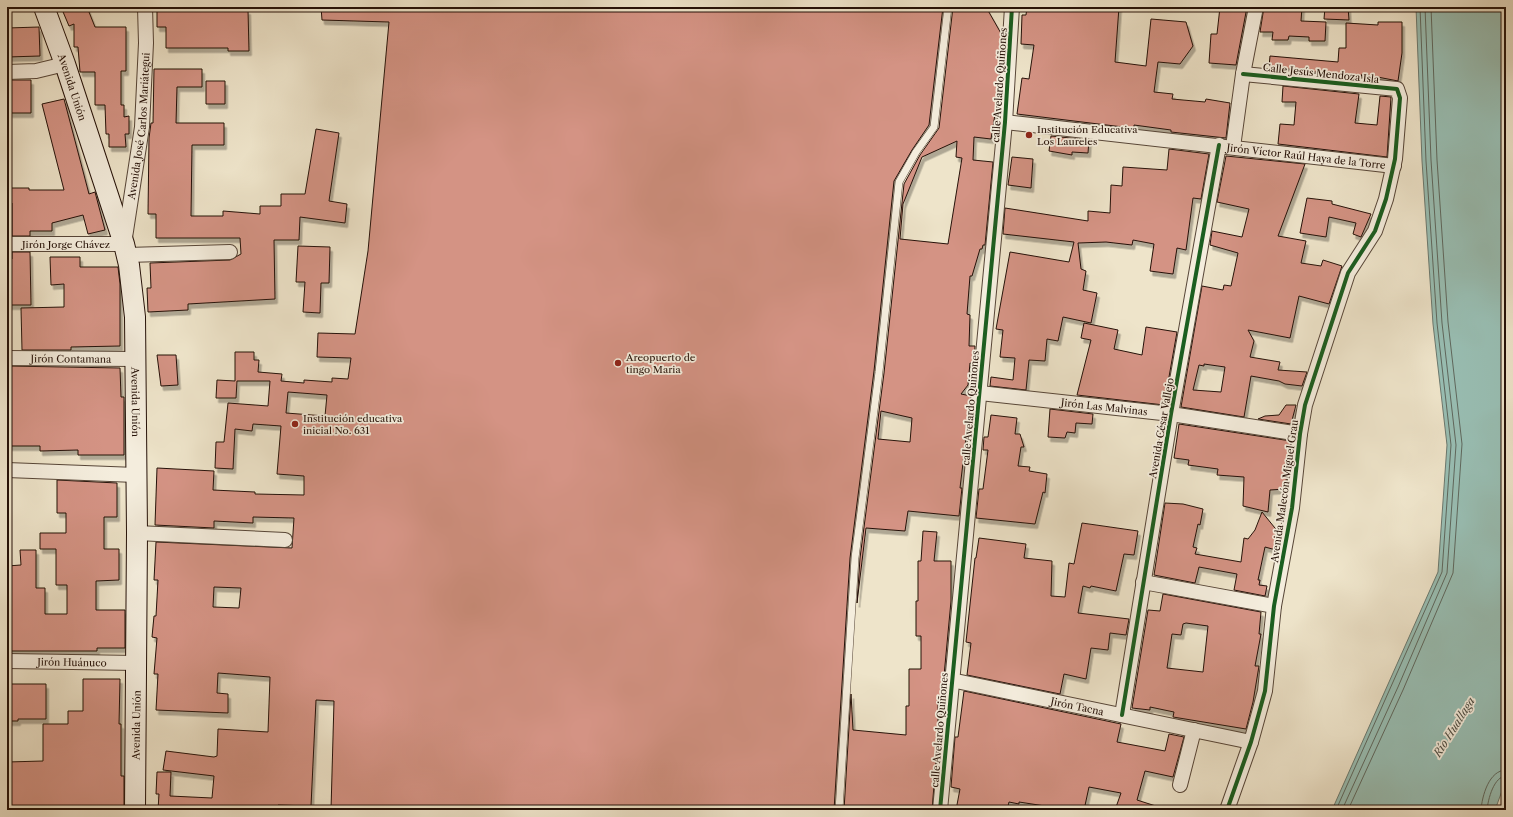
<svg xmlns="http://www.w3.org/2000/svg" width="1513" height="817" font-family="'Libre Caslon Text',serif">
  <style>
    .water { fill: #99bfb4; stroke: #6b796f }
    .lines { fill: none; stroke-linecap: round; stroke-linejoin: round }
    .shore { stroke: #5f685e; stroke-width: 1 }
    .building { fill: #d49384; stroke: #251108; fill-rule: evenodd; filter: url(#shadow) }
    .lane-casing { stroke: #574638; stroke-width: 8 }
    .street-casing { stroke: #574638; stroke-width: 16 }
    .secondary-casing { stroke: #251108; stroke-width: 22 }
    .lane { stroke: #f4eddd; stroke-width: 7 }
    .street { stroke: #f4eddd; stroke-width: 14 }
    .secondary { stroke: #f4eddd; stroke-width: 20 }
    .cycleway-casing { stroke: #f4eddd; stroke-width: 6 }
    .cycleway { stroke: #1b5e20; stroke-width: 4 }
    .poi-dot { fill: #8f2418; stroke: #f4eddd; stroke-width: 1.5 }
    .labels { text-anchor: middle; stroke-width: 3.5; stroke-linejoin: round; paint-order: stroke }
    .street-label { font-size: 10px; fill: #251108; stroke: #f4eddd }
    .poi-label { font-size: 10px; fill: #251108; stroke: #f4eddd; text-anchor: start }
    .water-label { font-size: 11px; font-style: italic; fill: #4e4e44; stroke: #f4eddd }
  </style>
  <defs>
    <filter id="shadow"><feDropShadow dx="2.5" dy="4.5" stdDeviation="0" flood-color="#0004"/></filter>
  </defs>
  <rect width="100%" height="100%" fill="#eee4ca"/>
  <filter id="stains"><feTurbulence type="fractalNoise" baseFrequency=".005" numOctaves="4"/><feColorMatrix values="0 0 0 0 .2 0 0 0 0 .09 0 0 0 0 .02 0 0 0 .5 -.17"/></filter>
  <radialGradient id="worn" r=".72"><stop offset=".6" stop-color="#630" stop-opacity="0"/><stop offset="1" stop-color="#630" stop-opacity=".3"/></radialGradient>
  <path class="water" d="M1416,7H1506V780L1495,810H1332L1438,572L1447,445L1433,324L1422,161Z"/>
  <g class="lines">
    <path class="shore" d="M1336,810L1442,572L1451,445L1437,323L1426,161L1420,7
      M1342,810L1398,687L1447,573L1456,445L1442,323L1431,160L1425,7
      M1348,810L1403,690L1453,573L1462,444L1448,322L1437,160L1431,7
      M1481,810C1482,796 1489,770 1506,770
      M1487,810C1488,799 1494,776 1506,776"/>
  </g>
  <path class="building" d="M61,7H87L95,27H126V71H121V105H124V117L129,116V134H125L126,147H109V134H106L105,105H95V72H80L78,47H74V24L69,26Z
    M157,7H225V11L248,10L249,51H228V48H166V27H157Z
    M321,7H943L929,125L912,150L894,181L874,371L850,558L834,810H331L334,701L316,700L311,806L278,805V810H158L159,794H156L157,772H171L170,796L212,798L214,776L163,770L166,751L214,757L217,756L218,729L268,732L270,677L218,673L217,693L228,694V713L156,710L158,674H154L157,638L152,637L154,616H156L158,580H154L156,542L292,548L294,518L253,517V523L214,521V528L155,525L157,468L214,471L213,490L255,492V494L304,495V476L277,474L281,426L253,424L252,431L235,429L233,469L215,468L216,442H224L228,403L268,406L270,381H237L236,398H216L217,380L235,381V352H254V360H259L258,372L282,374L281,381L304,383V380L332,382V378L348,379L351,358L317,357L318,333L355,334L368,251L389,22L322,20ZM288,392L327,395L325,416L286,413ZM214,587L241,588L239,608L213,607Z
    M953,7H986L1002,35L998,96L991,139L974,137L973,160L993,162L985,245H983L982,249H980L972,276H970L967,314L970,315L969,346H975L974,364L970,363L968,385L961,394L971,396L960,488H962L959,516L908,511L905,531L866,528L857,603L860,558L884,373L904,184L920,155L939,128ZM957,141L956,157L962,158L948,244L900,239L903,204L922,157ZM881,411L912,418L910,442L878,439Z
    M1027,7H1119L1115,62L1146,66L1151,19L1186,22L1193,46L1180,64L1158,62L1154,92L1173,94L1172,99L1205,102L1206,99L1230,103L1226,138L1171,132V130L1134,125V128H1131L1017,114L1022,78L1029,79L1034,45L1021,44L1022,15H1026Z
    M1220,7H1247L1236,65L1209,63L1211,34H1217Z
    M1264,7H1302L1301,21L1326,22L1325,41H1309V37L1289,36L1288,40H1272L1273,32H1260Z
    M1325,7H1348L1349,20L1324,19Z
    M1378,22H1402V53L1398,81L1362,74L1361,77L1269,67L1270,56L1338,62L1339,48H1346V23L1378,25Z
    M39,27L40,56L7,57V28Z
    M154,69H202V87H177L176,123H224V145H192L191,216H223V211L260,214V206H281V194H305L316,129L339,133L329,201L347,204L345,223L300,217L299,240H274L275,299L188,304V310L148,312L147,288H151L150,263L230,260L241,254L240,238H156V214H148L149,138L151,123H153Z
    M9,80H31V113H10Z
    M206,81H225V104H206Z
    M1283,86L1359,94L1355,123L1377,125L1380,96L1391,97L1387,157L1278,144L1280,124L1294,125L1296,102H1282Z
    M64,99L89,194L95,192L105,230L88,234L83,215L52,223V231H30V236H12V203H7V188H29V190H64L42,104Z
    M1051,136L1089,140L1088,153L1072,152V155L1049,151Z
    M1169,149L1209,154L1201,199L1193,198L1186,250L1177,248L1173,274L1150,271L1154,244L1133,240L1132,245L1106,242L1078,243L1081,269L1086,271L1083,290L1097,293L1091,323L1063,317L1058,341L1047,339L1045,361L1029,360L1026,390L990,386L991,377L1013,380L1015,358L1000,357L1003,330L996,329L1010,252L1069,262L1074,242L1003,234L1005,208L1088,221V211L1110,213L1111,185L1122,186L1123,167L1167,170Z
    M1226,156L1305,164L1278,236L1306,241L1301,263L1321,266L1323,260L1342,266L1329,304L1299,296L1290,338L1248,330L1254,341L1250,357L1280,362L1278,370L1307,372L1302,386L1285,384L1279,381L1251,376L1244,417L1181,407L1202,286L1223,290L1224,285L1231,286L1238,253L1210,245L1212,231L1242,237L1249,209L1217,202ZM1204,364L1225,367L1221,392L1193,390L1199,365L1204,366Z
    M1012,157L1033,159L1031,188L1008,185Z
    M1307,198L1332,201V204L1371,214L1361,237L1353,234L1356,223L1329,217L1326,237L1300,233Z
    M298,246L330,247L329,283H321L320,313L303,312L305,282H296Z
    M12,252H30L31,305H7V259H12Z
    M50,257H80V267H118L120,284V346L71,347V350H22L21,308L64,307V284L51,285Z
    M1084,323L1118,330L1114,349L1142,355L1146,327L1177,332L1164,405L1077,395L1091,340L1081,338Z
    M157,355H176L178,385L161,386Z
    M7,366L120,368L121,397H124V455H78V450L40,451V446H7Z
    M1286,405H1296L1291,424L1258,419L1265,416L1279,415Z
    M1050,409L1093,414L1092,424L1076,423L1075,433L1067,432L1065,438L1048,437Z
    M991,415L1017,418L1015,434H1020L1024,447H1021L1018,466L1030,467L1029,471L1047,474L1045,493L1043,492L1035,524L976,518L979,489H983L988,450H983L984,437H988Z
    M1179,424L1291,441L1285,489L1270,490L1268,512L1243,506L1244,477L1217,475L1218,469L1188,465L1189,460L1174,458Z
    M57,480L117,483V517H104V549H119V580L96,581V610H125V648H97V651H7V566L21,565L20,550H36V588H45V614H67V585H56V549H40V533H66V513H57Z
    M1165,503L1183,504L1203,509L1200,525L1198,524L1193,547L1197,548L1195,554L1241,562L1244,538L1248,539L1255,530L1262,512L1279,533L1276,550L1265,547L1258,580H1260L1259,585L1267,586L1265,596L1234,590L1237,574L1199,567L1195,583L1154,575Z
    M1082,523L1138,531L1134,555L1124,554L1116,591L1091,586L1090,588L1083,586L1078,613L1129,619L1126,635L1110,633L1108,650L1091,648L1086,679L1064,674L1060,694L967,675L971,643L966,642L975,558H976L979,538L1026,544L1024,558L1052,561L1051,596L1065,597L1069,563L1074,564Z
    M923,531L937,532L934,561H951V601L942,697H938V736L932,810H844L851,694L853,730L906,735V706H909V669H921V636H916V601H918V561H921Z
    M1163,594L1261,612L1259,634H1261L1255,666H1259L1253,702L1246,729L1173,717L1174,712L1150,707V710L1132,708L1148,610L1160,611ZM1186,623L1208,626L1203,672L1167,668L1172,634L1181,635L1183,624Z
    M83,679H120L119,724H121V776H124V810H9L7,762L43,761V724H68V711H83Z
    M7,684H46V719H18V721H7Z
    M964,691L1121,724L1117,742L1165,751L1169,734L1184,737L1173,777L1145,771L1137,800L1162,808V810H1115L1121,793L1089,787L1084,810H1071L1019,802V804L1009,802L1007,810H956L960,789L951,787L955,737H958Z"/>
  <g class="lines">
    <defs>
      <path id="lane" d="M839,810L855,558L879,372L899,182L916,152L934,127L948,7"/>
      <g id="street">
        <path d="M7,72L36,71L65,64"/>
        <path id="s1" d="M1005,122L1394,166"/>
        <path d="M1233,147L1243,74L1256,7"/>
        <path id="s2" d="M7,244H124L142,127L146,43L145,7"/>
        <path d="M127,255L230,252"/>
        <path id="s3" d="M7,358L135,359"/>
        <path id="s4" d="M980,393L1171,414L1300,434"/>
        <path d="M7,470L136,475"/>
        <path d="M137,533L285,540"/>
        <path d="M1143,582L1274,606"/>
        <path id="s5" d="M7,661L137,663"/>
        <path id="s6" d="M951,680L1251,742"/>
        <path d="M1122,715L1171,414L1219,145"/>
        <path d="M1180,785L1194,730"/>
        <path d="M940,810L1005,122L1012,7"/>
        <path d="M1227,810L1251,742L1265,691L1274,606L1292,508L1300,434L1305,405L1348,273L1375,231L1386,199L1395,159L1400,98L1397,89L1243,74"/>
      </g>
      <g id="secondary">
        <path id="s7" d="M44,7L65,64L124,244L129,265L135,317L137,533L135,810"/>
      </g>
    </defs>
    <use href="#lane" class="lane-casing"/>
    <use href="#street" class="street-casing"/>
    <use href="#secondary" class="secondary-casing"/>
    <use href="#lane" class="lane"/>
    <use href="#street" class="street"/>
    <use href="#secondary" class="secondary"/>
    <defs>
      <path id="cycleway" d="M1122,715L1171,414L1219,145
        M940,810L1005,122L1012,7
        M1227,810L1251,742L1265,691L1274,606L1292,508L1300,434L1305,405L1348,273L1375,231L1386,199L1395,159L1400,98L1397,89L1243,74"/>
    </defs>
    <use href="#cycleway" class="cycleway-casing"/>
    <use href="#cycleway" class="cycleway"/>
  </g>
  <g class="poi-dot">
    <circle cx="1029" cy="135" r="4"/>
    <circle cx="618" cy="363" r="4"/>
    <circle cx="295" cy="424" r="4"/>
  </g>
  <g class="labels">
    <g class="street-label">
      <text transform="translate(1321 73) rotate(6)" y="4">Calle Jesús Mendoza Isla</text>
      <text transform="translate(999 85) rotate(-86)" y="4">calle Avelardo Quiñones</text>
      <text dy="4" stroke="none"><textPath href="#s7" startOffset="85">Avenida Unión</textPath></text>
      <text dy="4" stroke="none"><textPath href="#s2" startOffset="236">Avenida José Carlos Mariátegui</textPath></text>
      <text dy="4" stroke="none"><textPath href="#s1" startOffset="303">Jirón Víctor Raúl Haya de la Torre</textPath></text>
      <text dy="4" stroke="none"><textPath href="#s2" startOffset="59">Jirón Jorge Chávez</textPath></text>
      <text dy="4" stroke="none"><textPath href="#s3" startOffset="64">Jirón Contamana</textPath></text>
      <text dy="4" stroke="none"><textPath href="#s7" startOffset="409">Avenida Unión</textPath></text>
      <text dy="4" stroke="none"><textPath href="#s4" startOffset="125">Jirón Las Malvinas</textPath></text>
      <text transform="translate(970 408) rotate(-85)" y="4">calle Avelardo Quiñones</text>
      <text transform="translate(1161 428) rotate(-80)" y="4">Avenida César Vallejo</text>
      <text transform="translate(1284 491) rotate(-82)" y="4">Avenida Malecón Miguel Grau</text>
      <text dy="4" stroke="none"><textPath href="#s5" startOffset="65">Jirón Huánuco</textPath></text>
      <text dy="4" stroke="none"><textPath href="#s6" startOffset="129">Jirón Tacna</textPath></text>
      <text transform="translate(136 725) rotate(-89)" y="4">Avenida Unión</text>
      <text transform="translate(939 730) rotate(-85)" y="4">calle Avelardo Quiñones</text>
    </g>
    <g class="poi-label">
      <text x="1037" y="133">Institución Educativa<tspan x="1037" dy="12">Los Laureles</tspan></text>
      <text x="626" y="361">Areopuerto de<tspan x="626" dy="12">tingo Maria</tspan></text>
      <text x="303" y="422">Institución educativa<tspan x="303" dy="12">inicial No. 631</tspan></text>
    </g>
    <g class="water-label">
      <text transform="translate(1454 727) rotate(-58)" y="4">Río Huallaga</text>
    </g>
  </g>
  <rect width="1513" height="817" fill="none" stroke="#eee4ca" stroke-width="24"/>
  <rect x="8" y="8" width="1497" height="801" fill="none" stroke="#251108" stroke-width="2"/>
  <rect x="12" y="12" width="1489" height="793" fill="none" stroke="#251108"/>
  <rect width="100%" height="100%" filter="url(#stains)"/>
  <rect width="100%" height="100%" fill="url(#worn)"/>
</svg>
